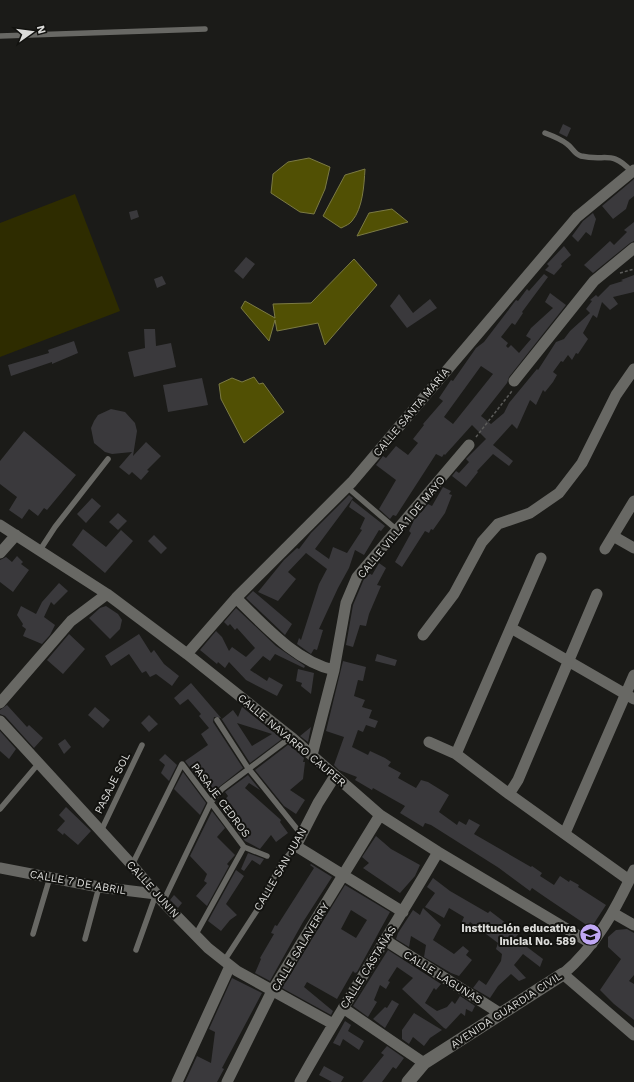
<svg xmlns="http://www.w3.org/2000/svg" width="634" height="1082" font-family="'Work Sans',sans-serif">
  <style>
    .green { fill: #2e2c00 }
    .water { fill: #515004; stroke: #7b7a44 }
    .building { fill: #3a393c; fill-rule: evenodd }
    .lines { fill: none; stroke-linecap: round; stroke-linejoin: round }
    .path { stroke: #5c5c5a; stroke-width: 1.5; stroke-dasharray: 3 2; stroke-linecap: butt }
    .service { stroke: #686864; stroke-width: 5.5 }
    .minor { stroke: #686864; stroke-width: 11 }
    .tertiary { stroke: #686864; stroke-width: 13 }
    .labels { text-anchor: middle; stroke-width: 4; stroke-linejoin: round; paint-order: stroke }
    .street-label { font-size: 11px; fill: #dcdcda; stroke: #12120f }
    .poi-label { font-size: 11px; font-weight: bold; fill: #dcdcda; stroke: #12120f; text-anchor: end }
  </style>
  <rect width="100%" height="100%" fill="#1b1b18"/>
  <path class="green" d="M75,194L120,311L0,357V223Z"/>
  <path class="water" d="M309,158L330,167L325,189L314,214L300,212L271,193L273,174L288,162Z
    M365,169C364,185 363,208 352,221C350,224 345,226 341,228L323,216L345,175Z
    M392,209L408,222L357,236L369,213Z
    M354,259L377,285L325,345L318,323L277,331L275,320L269,341L241,308L245,301L275,318L273,304L311,303Z
    M254,377L259,384L263,383L284,412L244,443L221,399L219,384L232,378L242,382Z"/>
  <path class="building" d="M563,124L571,128L567,137L559,133Z
    M634,179V196L629,200L626,209L613,219L602,206Z
    M137,210L139,217L131,220L129,212Z
    M593,213L596,219L591,236L586,232L578,242L572,236L583,221Z
    M634,222V241L630,243L593,273L584,265L610,241L614,245L627,232L624,230Z
    M564,246L571,255L561,264L562,266L554,275L545,270L549,266L547,264Z
    M246,257L255,264L243,279L234,271Z
    M544,274L548,277L522,312L523,313L515,325L512,323L501,337L508,343L506,346L508,348L511,345L519,353L531,339L526,336L531,328L553,308L545,302L550,293L566,305L509,377L507,383L481,416L491,424L504,413L509,403L537,369L538,370L556,342L564,339L570,331L590,313L586,309L592,301L590,300L596,295L598,297L610,285L623,281L621,280L634,275V292L613,297L618,304L610,310L602,302L597,318L593,315L583,333L588,339L578,354L576,353L572,360L568,355L563,362L561,361L553,372L557,375L553,382L545,392L543,390L536,405L530,400L517,429L512,424L493,445L513,461L509,466L493,454L477,471L478,472L466,487L452,476L456,471L459,473L469,462L466,459L486,439L472,425L445,455L444,454L442,457L436,454L396,516L393,515L390,519L379,509L396,480L376,465L383,456L386,458L396,446L408,455L418,443L413,439L424,425L423,424L443,401L439,398L451,380L453,381L476,348L484,342L516,300L518,301L527,289L529,291ZM481,366L493,374L453,424L444,417Z
    M162,276L166,284L157,288L154,279Z
    M399,294L413,313L430,299L437,308L407,328L390,306Z
    M144,329H155L156,346L171,343L176,367L134,377L128,352L145,348Z
    M74,341L78,353L52,364V362L11,376L8,365L49,353L48,350Z
    M202,378L208,405L168,412L163,385Z
    M111,409L125,412L135,423L137,431L133,456L146,442L161,456L147,470L149,471L141,480L132,472L129,475L119,467L132,452L112,454L105,452L94,443L91,428L94,421L98,415Z
    M24,431L76,475L47,510L44,508L38,516L29,509L22,519L9,510L17,497L0,484V461Z
    M443,487L451,491L449,494L452,495L445,513L433,530L431,529L429,533L425,531L402,567L395,562L411,533L409,531L414,520L428,504L432,506Z
    M349,495L353,498L315,549L329,559L333,547L347,553L362,530L360,529L365,518L349,507L352,500L385,526L381,531L379,530L364,555L355,550L349,568L338,588L319,629L323,630L317,650L314,649L311,654L297,644L299,638L301,640L319,584L327,569L306,553L288,572L296,579L278,601L258,592L284,560L297,548L299,549L311,533Z
    M92,498L101,506L86,523L77,514Z
    M118,513L127,521L118,530L109,522Z
    M83,529L106,547L121,530L133,541L105,573L72,545Z
    M154,535L167,548L161,554L148,541Z
    M17,556L23,562L21,564L29,570L13,592L0,582V560L6,557L12,562Z
    M379,563L386,568L377,585L381,586L369,614L366,626L360,625L353,647L346,645L353,605L364,579L369,573L372,575Z
    M59,583L68,591L54,605L51,602L44,617L55,625L50,635L42,644L23,636L26,629L22,626L23,624L17,615L21,606L36,614L42,602Z
    M253,591L292,624L285,635L246,598Z
    M106,606L118,614L122,620L120,629L110,639L89,618L100,608Z
    M236,608L276,646L305,666L304,668L275,654L270,661L263,656L250,670L267,681L269,677L283,685L277,696L246,680L229,662L225,668L218,662L217,664L200,650L216,631L222,637L229,651L232,647L246,657L255,648L237,628L235,630L230,624L228,626L224,622Z
    M69,634L85,649L63,674L47,660Z
    M139,634L151,653L154,650L164,664L179,676L172,686L156,674L150,677L146,671L142,673L129,654L111,666L105,656Z
    M377,654L397,660L395,666L375,661Z
    M343,661L366,667L363,681L358,680L354,696L365,700L362,707L372,710L369,718L378,721L375,728L366,725L363,732L358,730L352,747L368,755L370,751L385,758L391,762L388,766L401,773L398,778L416,788L421,780L428,782L449,795L439,812L457,825L459,821L466,825L469,819L480,825L474,834L531,867L532,866L542,873L540,876L554,885L560,876L569,882L570,880L579,885L578,887L606,905L591,928L545,897L532,888L530,891L499,868L431,825L425,823L423,827L400,813L405,806L373,788L372,790L355,780L357,777L339,770L334,765L344,737L326,731Z
    M298,669L314,673L311,694L301,686L302,683L296,681Z
    M191,683L222,719L233,710L238,717L242,707L282,739L250,763L221,718L214,717L213,722L243,768L210,794L185,761L208,745L201,734L209,728L199,716L201,714L188,699L180,705L174,698ZM237,723L272,734L252,746Z
    M7,705L27,727L29,725L43,738L34,748L5,716L0,714V710Z
    M95,707L110,720L103,728L88,715Z
    M149,715L158,724L149,732L141,723Z
    M311,727L308,742L300,736Z
    M0,731L16,749L9,759L0,751Z
    M65,739L71,747L64,754L58,744Z
    M289,744L304,758L303,762H305L303,779L290,790L305,800L296,814L284,806L255,770Z
    M165,754L177,765L169,781L161,773L165,765L159,760Z
    M183,772L206,803L200,815L174,789Z
    M248,775L260,790L249,783L245,788L281,820L280,822L288,833L276,842L271,835L260,849L245,841L219,807L228,796L225,792Z
    M66,807L91,831L78,845L64,833L63,835L57,830L65,821L59,815Z
    M212,811L225,828L217,837L235,855L227,864L229,866L207,906L196,896L207,883L204,881L207,874L190,856Z
    M376,836L391,849L420,865L415,876L400,893L363,868L369,863L362,857Z
    M248,853L264,859L260,865L252,860L244,871L241,869Z
    M311,864L332,877L303,922L270,981L255,973L261,959L260,958L274,934L271,933L275,925L277,926L314,868L310,865Z
    M236,870L244,876L226,904L237,915L230,920L221,931L208,921Z
    M433,878L450,891L488,913L490,911L519,933L515,938L543,959L540,967L523,954L514,965L526,978L519,981L511,974L498,986L490,998L473,988L479,980L486,985L501,961L502,954L496,949L498,943L470,922L466,929L460,926L464,917L449,908L444,918L425,907L435,893L427,887Z
    M345,885L390,912L357,972L355,973L353,971L337,999L307,982L304,987L333,1011L331,1015L282,988ZM351,910L367,920L356,938L341,929Z
    M174,895L182,903L178,908L170,900Z
    M423,908L441,925L433,940L454,954L463,946L469,951L466,955L472,960L459,976L451,973L424,957L426,945L411,936L409,947L396,939L398,933L413,910L420,915Z
    M627,929L634,933V975L629,981L634,984V1020L614,1004L600,990L621,959L608,947V937L616,930Z
    M388,950L441,984L436,990L434,988L425,1003L437,1011L447,1007L452,1001L455,1004L460,996L475,1006L472,1012L466,1009L465,1016L461,1013L446,1029L444,1028L402,989L413,978L397,967L388,981L390,982L386,989L380,985L374,1000L377,1002L368,1017L353,1006Z
    M232,978L262,993L222,1068L224,1069L217,1082H185L197,1056L211,1063L215,1032L209,1029Z
    M392,1000L399,1004L385,1028L373,1019L385,1007L387,1008Z
    M414,1013L442,1030L430,1038L424,1046L413,1037L409,1044L402,1039V1030Z
    M345,1021L351,1025L348,1031L364,1041L359,1050L343,1039L340,1046L333,1043Z
    M387,1046L404,1058L396,1069L393,1067L382,1082H362L384,1055L381,1053Z
    M324,1066L344,1077L341,1082H332L319,1075Z"/>
  <g class="lines">
    <path class="path" d="M620,273L634,269
      M476,437L512,391"/>
    <path class="service" d="M0,36L205,29
      M545,133C553,136 561,139 567,144C573,148 574,154 581,156C606,162 611,149 632,172
      M347,487L397,530
      M40,550L55,527L108,459
      M217,720L248,768L301,834
      M0,809L39,763
      M101,831L142,745
      M132,865L182,764L244,847L267,856
      M163,902L211,802L222,789L291,737
      M33,934L50,877
      M196,934L244,847
      M85,939L99,887
      M136,950L156,894
      M224,961L265,898L270,885L281,864L296,846"/>
    <path class="minor" d="M514,381L594,281L634,248
      M0,525L107,594L187,654L291,737L380,815L438,852L592,944
      M613,536L634,548
      M605,549L634,501
      M0,553L16,535
      M236,598C264,625 295,661 334,670
      M511,628L634,699
      M423,635L454,594L482,542L498,524L530,513L559,493L582,463L616,395L634,369
      M187,654L236,598L352,482L577,217L634,170
      M0,703L71,621L107,594
      M0,721L132,865L163,902L208,948L237,971L333,1024
      M429,742L456,754L509,794L629,880
      M456,754L541,558
      M312,755L334,670L346,603L357,577L469,445
      M335,776L318,803L296,846L403,912
      M509,794L518,780L597,594
      M565,833L634,675
      M0,868L99,887L156,894
      M634,870C616,909 596,946 563,974L634,1035
      M613,913L634,925
      M385,940L501,1014
      M343,1008L424,1063
      M177,1082L230,966
      M227,1082L272,991L380,815
      M300,1082C343,1004 393,930 438,852"/>
    <path class="tertiary" d="M408,1082L424,1063L563,974"/>
  </g>
  <defs>
    <symbol id="school-disc" viewBox="-11 -11 22 22"><circle r="9.5" fill="#c0a8f4" stroke="#12120f"/><path d="M0-5L7-2L0 1L-7-2ZM-4 1L0 2.5L4 1V4Q0 6-4 4Z" fill="#111"/></symbol>
  </defs>
  <g fill-rule="evenodd">
    <use href="#school-disc" x="578" y="922" width="25" height="25"/>
  </g>
  <g class="labels">
    <g class="street-label">
      <text transform="translate(411 412) rotate(-50)" y="4">CALLE SANTA MARÍA</text>
      <text transform="translate(401 527) rotate(-50)" y="4">CALLE VILLA 1 DE MAYO</text>
      <text transform="translate(292 740) rotate(40)" y="4">CALLE NAVARRO CAUPER</text>
      <text transform="translate(112 783) rotate(-64)" y="4">PASAJE SOL</text>
      <text transform="translate(221 800) rotate(53)" y="4">PASAJE CEDROS</text>
      <text transform="translate(280 869) rotate(-60)" y="4">CALLE SAN JUAN</text>
      <text transform="translate(78 882) rotate(10)" y="4">CALLE 7 DE ABRIL</text>
      <text transform="translate(153 889) rotate(48)" y="4">CALLE JUNIN</text>
      <text transform="translate(300 947) rotate(-59)" y="4">CALLE SALAVERRY</text>
      <text transform="translate(368 967) rotate(-58)" y="4">CALLE CASTAÑAS</text>
      <text transform="translate(443 977) rotate(32)" y="4">CALLE LAGUNAS</text>
      <text transform="translate(506 1010) rotate(-33)" y="4">AVENIDA GUARDIA CIVIL</text>
    </g>
    <g class="poi-label">
      <text x="576" y="932">Institución educativa<tspan x="576" dy="13">inicial No. 589</tspan></text>
    </g>
  </g>
  <g transform="translate(32 32) rotate(76)" stroke="#12120f" stroke-width="3" paint-order="stroke">
  <path d="M0-3L7 15L0 10L-7 15Z" fill="#dcdcda"/>
  <text y="-6" font-size="11" font-weight="bold" text-anchor="middle" fill="#dcdcda">N</text>
  </g>
</svg>
